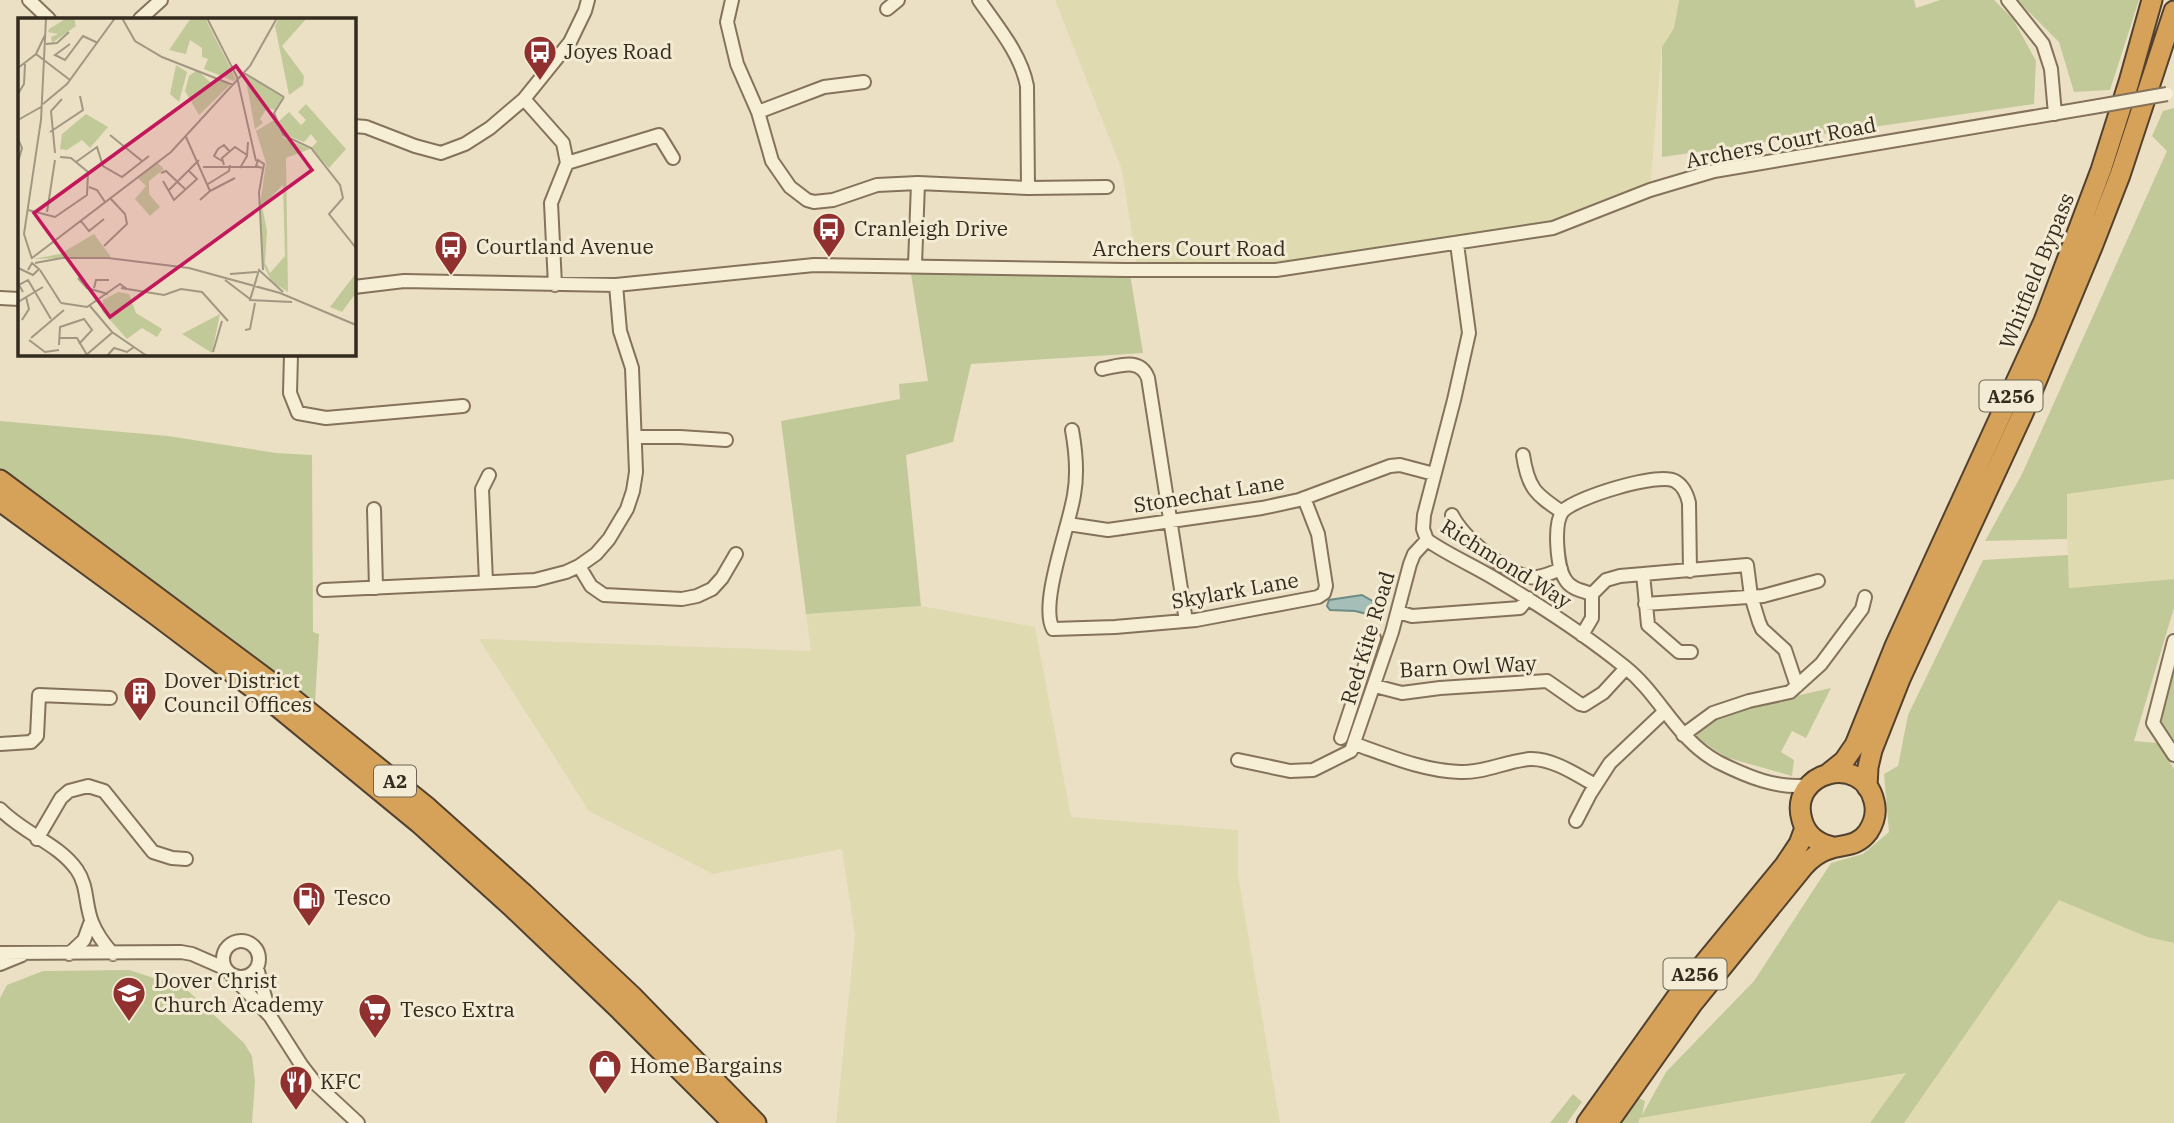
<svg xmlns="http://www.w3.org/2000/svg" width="2174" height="1123" font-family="'IBM Plex Serif',serif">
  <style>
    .farmland { fill: #e0dab1 }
    .green { fill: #c2c998 }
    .water { fill: #a5bfb8; stroke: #6d8c85; stroke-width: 2 }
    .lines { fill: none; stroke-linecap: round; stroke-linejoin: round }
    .minor-casing { stroke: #85725b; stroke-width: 16 }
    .highway-casing { stroke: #53412f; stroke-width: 23 }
    .minor { stroke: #f7eed6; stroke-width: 12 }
    .highway { stroke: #d6a259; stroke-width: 19 }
    .minor-bridge-casing { stroke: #85725b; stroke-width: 16; stroke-linecap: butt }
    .minor-bridge { stroke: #f7eed6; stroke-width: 12 }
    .labels { text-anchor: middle; stroke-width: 6; stroke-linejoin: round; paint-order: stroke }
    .shield { fill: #f3ebd3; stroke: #6e6454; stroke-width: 2 }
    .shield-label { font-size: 19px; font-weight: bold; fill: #352a1e }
    .poi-label { font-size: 21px; fill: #352a1e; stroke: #f3ebd3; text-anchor: start }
    .street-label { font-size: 21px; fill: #352a1e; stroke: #f3ebd3 }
    .inset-road { fill: none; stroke: #a29782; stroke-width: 2 }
    .view { fill: #c2185b; fill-opacity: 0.15; stroke: #c2185b; stroke-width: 3.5 }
    .inset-edge { fill: none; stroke: #352a1e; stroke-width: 3.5 }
  </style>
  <rect width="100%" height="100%" fill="#ebe0c4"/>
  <path class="farmland" d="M1055,0H1679L1674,28L1662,47L1650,190L1553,228L1276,270L1137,267L1122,170Z
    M2174,477V579L2069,588L2066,494Z
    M921,606L1035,627L1071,817L1238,830V874L1280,1123H836L855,935L842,849L713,874L589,811L479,639L811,651L806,614Z
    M2059,899L2147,937L2174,943V1123H1904Z
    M1907,1073L1870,1123H1638L1640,1118Z"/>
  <path class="green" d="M1679,0H1914L1916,8L1940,0H1994L2013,19L2036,61L2034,104L1662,157V47L1674,28Z
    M2017,0H2139L2110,90L2074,92L2059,42Z
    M2174,108V479L2067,494V539L1985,541L2022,474L2167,151L2152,136L2163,111Z
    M911,274H1130L1143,353L971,364L953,442L906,455L921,606L806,614L781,421L900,399L899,384L928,381Z
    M0,421L168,436L276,453L312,455L313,632L319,634L315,703L230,637L0,473Z
    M2068,555L2069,588L2174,579V608L2134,741L2158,743L2174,769V943L2147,937L2059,900L1904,1123H1870L1906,1073L1640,1118L1638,1123H1617L1634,1096L1645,1101L1642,1115L1666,1072L1754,981L1831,863L1863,854L1889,832L1884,774L1898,766L1908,715L1983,560Z
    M2174,656V743L2158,721Z
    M1831,688L1806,738L1792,731L1781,752L1794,760L1792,776L1725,757L1695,736L1726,712Z
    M129,970L185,988L244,1043L252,1056L255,1082L252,1123H0V998L7,985L43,971Z
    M1573,1094L1582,1102L1567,1123H1550Z"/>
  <path class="water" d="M1362,595L1381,606L1382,612L1379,617L1355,611L1330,610L1327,606L1329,600Z"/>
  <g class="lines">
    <defs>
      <path id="minor" d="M29,0L49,19
        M732,0L727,22L737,64L758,112L772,161L790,187L807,200L814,202L833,200L877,185L918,183L1028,188L1107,187
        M979,0C997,26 1021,54 1027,86L1028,188
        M2008,0L2043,44L2051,69L2055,114
        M887,9L898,0
        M140,19L161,0
        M524,99L563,143L567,163L551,203L555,285
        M758,112L824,87L864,82
        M354,126L366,127L415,146L441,153L465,144L490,128L524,99L570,42L585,11L588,0
        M567,163L659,135L673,158
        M1457,244L1469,333L1454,400L1424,515L1423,529L1427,540C1447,554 1470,564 1492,577C1538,604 1583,633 1625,667C1661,696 1676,739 1718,762C1746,776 1778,790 1810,785
        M915,265L918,183
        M354,287L404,281L616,285L814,265L1125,270H1276L1553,228L1650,190L1714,171L2099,106
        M0,298L19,299
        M291,354L290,393L298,413L326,418L463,406
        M1102,369C1119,366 1140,357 1148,378L1186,621
        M1072,430C1076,452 1078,473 1074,495C1069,527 1039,604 1053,629L1115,627L1196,620L1318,597L1324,593L1326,586L1318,534L1304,498
        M635,437H680L726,440
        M1523,455C1528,488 1535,494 1562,512
        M374,509L376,588
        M1452,515C1463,537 1504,572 1529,577C1539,579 1551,573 1561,569
        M1068,524L1108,530L1262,508L1299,500L1390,466L1400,465L1434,474
        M579,566L591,586L604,595L682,599L697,596L712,589L722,578L736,554
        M1643,574L1648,625L1679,652H1691
        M486,582L482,489L489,475
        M324,590L535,580L566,572L579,566L596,554L609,539L627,509L633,491L636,472L632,368L620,331L616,285
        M1592,594C1583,591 1570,589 1565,579C1557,567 1553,523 1563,511C1577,497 1658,472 1675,481C1684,486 1687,494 1689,503L1690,571
        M1645,604L1763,596L1818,581
        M1398,612L1412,616L1520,608L1528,598
        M1582,635L1592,618V594L1606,580L1620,576L1747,565L1751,596L1759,622L1762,629L1785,650L1797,686
        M2174,641L2153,723L2174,755
        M1375,686L1402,693L1440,688L1547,681L1580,704L1584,705L1603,693L1626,668
        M1683,735L1713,713L1749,701L1790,692L1821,664L1862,609L1865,597
        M1341,738L1374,638
        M0,744L31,742L37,736L39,695L110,698
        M1355,744C1389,756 1424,771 1460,772C1485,773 1506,761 1530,759C1552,758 1577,775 1595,785
        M1238,760L1290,771L1313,770L1351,751L1392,632L1410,564L1414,554L1427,540
        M0,809C24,834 58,843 77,870C88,886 85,905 92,922C97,935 104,944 113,954
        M1576,821L1590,794L1610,763L1665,711
        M37,839L61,798L69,791L88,786L104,791L153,852L172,858L186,859
        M223 959a18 18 0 1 1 36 0a18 18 0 1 1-36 0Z
        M0,953L181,952L192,954L224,968
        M69,954L84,940L91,921
        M0,964L22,955
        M257,968L270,1015
        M232,976L270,1016L302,1066L316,1084L358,1123"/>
      <path id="highway" d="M0,480L288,695L428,808L524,894L632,996L756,1123
        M0,501L156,615L278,707L419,823L512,907L620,1010L733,1123
        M1829,773L1844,761L1855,745L1895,646L2044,321L2101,170L2129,82L2152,0
        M1867,787L1868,767L1872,750L1900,679L2023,413L2092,247L2120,175L2174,11
        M1587,1123L1679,994L1785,865L1799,844L1805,828
        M1608,1123L1692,1004L1803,867C1810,859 1819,852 1829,849C1844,844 1857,847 1868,832C1874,823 1877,812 1874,801C1862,752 1788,772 1802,820C1806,835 1818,844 1833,847"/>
    </defs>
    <use href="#minor" class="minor-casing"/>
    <use href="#highway" class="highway-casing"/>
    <use href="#minor" class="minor"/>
    <use href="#highway" class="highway"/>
    <defs>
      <path id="minor-bridge" d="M2099,106L2167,94"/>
    </defs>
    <use href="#minor-bridge" class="minor-bridge-casing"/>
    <use href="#minor-bridge" class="minor-bridge"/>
  </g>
  <defs>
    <symbol id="bus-pin" viewBox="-11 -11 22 30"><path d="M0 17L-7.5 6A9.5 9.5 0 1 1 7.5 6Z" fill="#90312f" stroke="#f3ebd3"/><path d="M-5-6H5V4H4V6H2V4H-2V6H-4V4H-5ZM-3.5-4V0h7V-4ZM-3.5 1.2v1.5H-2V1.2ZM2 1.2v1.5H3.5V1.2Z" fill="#fff"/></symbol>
    <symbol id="building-pin" viewBox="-11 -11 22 30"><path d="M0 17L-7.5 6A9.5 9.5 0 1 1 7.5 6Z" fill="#90312f" stroke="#f3ebd3"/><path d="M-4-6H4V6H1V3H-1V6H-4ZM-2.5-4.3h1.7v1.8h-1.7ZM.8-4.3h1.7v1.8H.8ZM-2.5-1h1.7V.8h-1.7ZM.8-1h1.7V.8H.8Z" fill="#fff"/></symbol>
    <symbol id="fuel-pin" viewBox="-11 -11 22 30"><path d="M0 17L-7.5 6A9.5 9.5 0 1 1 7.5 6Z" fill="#90312f" stroke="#f3ebd3"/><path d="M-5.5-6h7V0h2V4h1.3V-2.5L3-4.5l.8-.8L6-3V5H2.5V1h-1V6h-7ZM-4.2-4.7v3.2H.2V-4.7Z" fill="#fff"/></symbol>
    <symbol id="school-pin" viewBox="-11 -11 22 30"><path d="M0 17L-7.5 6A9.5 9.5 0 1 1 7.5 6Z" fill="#90312f" stroke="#f3ebd3"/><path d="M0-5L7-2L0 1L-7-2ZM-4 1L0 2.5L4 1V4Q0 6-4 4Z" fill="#fff"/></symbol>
    <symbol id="supermarket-pin" viewBox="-11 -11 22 30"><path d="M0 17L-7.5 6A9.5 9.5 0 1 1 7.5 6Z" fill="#90312f" stroke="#f3ebd3"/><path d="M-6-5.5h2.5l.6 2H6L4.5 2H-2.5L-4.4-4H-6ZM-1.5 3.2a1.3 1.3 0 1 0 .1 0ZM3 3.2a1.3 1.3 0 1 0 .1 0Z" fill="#fff"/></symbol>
    <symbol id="shop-pin" viewBox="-11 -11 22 30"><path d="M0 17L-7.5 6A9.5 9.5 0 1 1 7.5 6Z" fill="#90312f" stroke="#f3ebd3"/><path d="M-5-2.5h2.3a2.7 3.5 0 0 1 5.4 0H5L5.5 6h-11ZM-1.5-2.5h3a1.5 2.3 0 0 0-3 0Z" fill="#fff"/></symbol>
    <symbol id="restaurant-pin" viewBox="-11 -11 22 30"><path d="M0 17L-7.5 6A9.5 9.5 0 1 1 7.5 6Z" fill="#90312f" stroke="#f3ebd3"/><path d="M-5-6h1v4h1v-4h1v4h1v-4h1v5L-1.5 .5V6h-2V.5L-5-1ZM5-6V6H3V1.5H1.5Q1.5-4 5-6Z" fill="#fff"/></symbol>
  </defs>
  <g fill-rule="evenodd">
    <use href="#bus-pin" x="521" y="33" width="38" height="52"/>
    <use href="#bus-pin" x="810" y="210" width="38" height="52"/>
    <use href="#bus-pin" x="432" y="228" width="38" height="52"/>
    <use href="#building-pin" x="121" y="674" width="38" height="52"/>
    <use href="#fuel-pin" x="290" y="879" width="38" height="52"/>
    <use href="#school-pin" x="110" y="974" width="38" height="52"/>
    <use href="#supermarket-pin" x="356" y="991" width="38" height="52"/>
    <use href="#shop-pin" x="586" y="1047" width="38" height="52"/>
    <use href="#restaurant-pin" x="277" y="1063" width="38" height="52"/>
  </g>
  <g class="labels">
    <g class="shield">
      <rect x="1979.5" y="380.5" width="63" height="31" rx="5"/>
      <rect x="374" y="765.5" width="42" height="31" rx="5"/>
      <rect x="1663.5" y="958.5" width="63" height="31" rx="5"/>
    </g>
    <g class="shield-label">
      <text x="2011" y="403">A256</text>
      <text x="395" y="788">A2</text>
      <text x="1695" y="981">A256</text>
    </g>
    <g class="poi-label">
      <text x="564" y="59">Joyes Road</text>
      <text x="854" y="236">Cranleigh Drive</text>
      <text x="476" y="254">Courtland Avenue</text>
      <text x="164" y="688">Dover District<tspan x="164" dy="24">Council Offices</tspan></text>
      <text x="334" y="905">Tesco</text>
      <text x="154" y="988">Dover Christ<tspan x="154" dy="24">Church Academy</tspan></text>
      <text x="400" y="1017">Tesco Extra</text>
      <text x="630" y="1073">Home Bargains</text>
      <text x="320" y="1089">KFC</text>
    </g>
    <g class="street-label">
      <text transform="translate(1781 143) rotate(-11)" y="7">Archers Court Road</text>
      <text x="1189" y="256">Archers Court Road</text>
      <text transform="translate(2037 271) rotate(-68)" y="7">Whitfield Bypass</text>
      <text transform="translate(1209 494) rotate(-9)" y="7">Stonechat Lane</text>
      <text transform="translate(1506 564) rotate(32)" y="7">Richmond Way</text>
      <text transform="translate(1235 591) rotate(-10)" y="7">Skylark Lane</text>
      <text transform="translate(1368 638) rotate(-73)" y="7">Red Kite Road</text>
      <text transform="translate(1468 667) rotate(-3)" y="7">Barn Owl Way</text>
    </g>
  </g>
  <g transform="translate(18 18)">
    <rect width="338" height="338" fill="#ebe0c4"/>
    <path d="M49,0H56L58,8L34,25L33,19L40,16L30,14L31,11ZM173,0H187L218,61L215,63L186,51L190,41L184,39V30L172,22L168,36L151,32ZM261,0H289L264,28L286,58L285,67L271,77L257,8ZM158,47L169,54L161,84L152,76ZM179,52L194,66L199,60L212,67L181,97L167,73L171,58ZM227,57L265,79L257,92L249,90L242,101L245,105L237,111ZM288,86L328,131L311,150L293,130L299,124L293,116L286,124L265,116L260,104L271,94L283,107L288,102L280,94ZM68,96L90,109L72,130L64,122L49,132L42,131L44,116ZM258,101L264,119L292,131L268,140L270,274L254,264L244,245L242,187L248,145L238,113ZM265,167L267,238L252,255L247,245L249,213L244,188ZM139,144L146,151L131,163V176L142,189L132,198L117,181L128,168L119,159ZM76,216L93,239L15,241L42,236ZM338,255V275L329,287L324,294L312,289ZM100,274L111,276L118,295L144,311L139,319L124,310L109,321L84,293L85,282ZM202,296L194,335L164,316Z" fill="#c2c998" fill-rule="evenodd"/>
    <path class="inset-road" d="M104,0L117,23L144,39L215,67M189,0L219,59L238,143M28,26L39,25L51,14M52,26L37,37L47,42L65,18L80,25M18,36L52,62M0,50L18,36L27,17M226,55L266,79M0,76L6,66L7,46M266,79L256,95L265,117L293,130L322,167L325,180L311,196L338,230M25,86L49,66L97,0M0,102L23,89M32,114L65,92L62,78M92,117L124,143M168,119L192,173L182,182M0,121L4,130L0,144M37,135L33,93L44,81M204,143L196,138L200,131L206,127L212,134M58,144L79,129L85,148L104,159L131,138M206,147L204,140L217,129L229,137M185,149H238M222,150L229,138L230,124M244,150L238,148L240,142L246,146L241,174L245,252M143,155L148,153L168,172M145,163L156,182L179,161L171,153M190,166L211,153L212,147M71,169L79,172L87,184M151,172L181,142M192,173L217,160M10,192L37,199L69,177L70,154L53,140L42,139M29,194L37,142M63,203L71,213L86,201M86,228L109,206L107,196L92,180M14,240L153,134L232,48L259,0M14,241L6,216L23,102L28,0M17,245L44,240H90L171,250L262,275L338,307M0,250L15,257L21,251L14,245L10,252M22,252L43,285M212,256L239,254M60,260L69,270L90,276M207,262L232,281M76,270L78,262H91M103,270L146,277L163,271L184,274L210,303M5,274L1,267L10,262L33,301M265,274L241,252L232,282L274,284M0,284L25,269M43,285L69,289L102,266L109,271M72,288L94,314L129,338M4,302L11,291L8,279M227,312L232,311L237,285M13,320L46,292M42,320H59L69,337M11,322L27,334L41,332M41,327L42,309L66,301L74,312L61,326M195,334L204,303M67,338L95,314M89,338L96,330L109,334L116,329"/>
    <path class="view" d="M218,48L294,152L92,299L16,195Z"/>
    <rect width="338" height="338" class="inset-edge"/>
  </g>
</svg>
